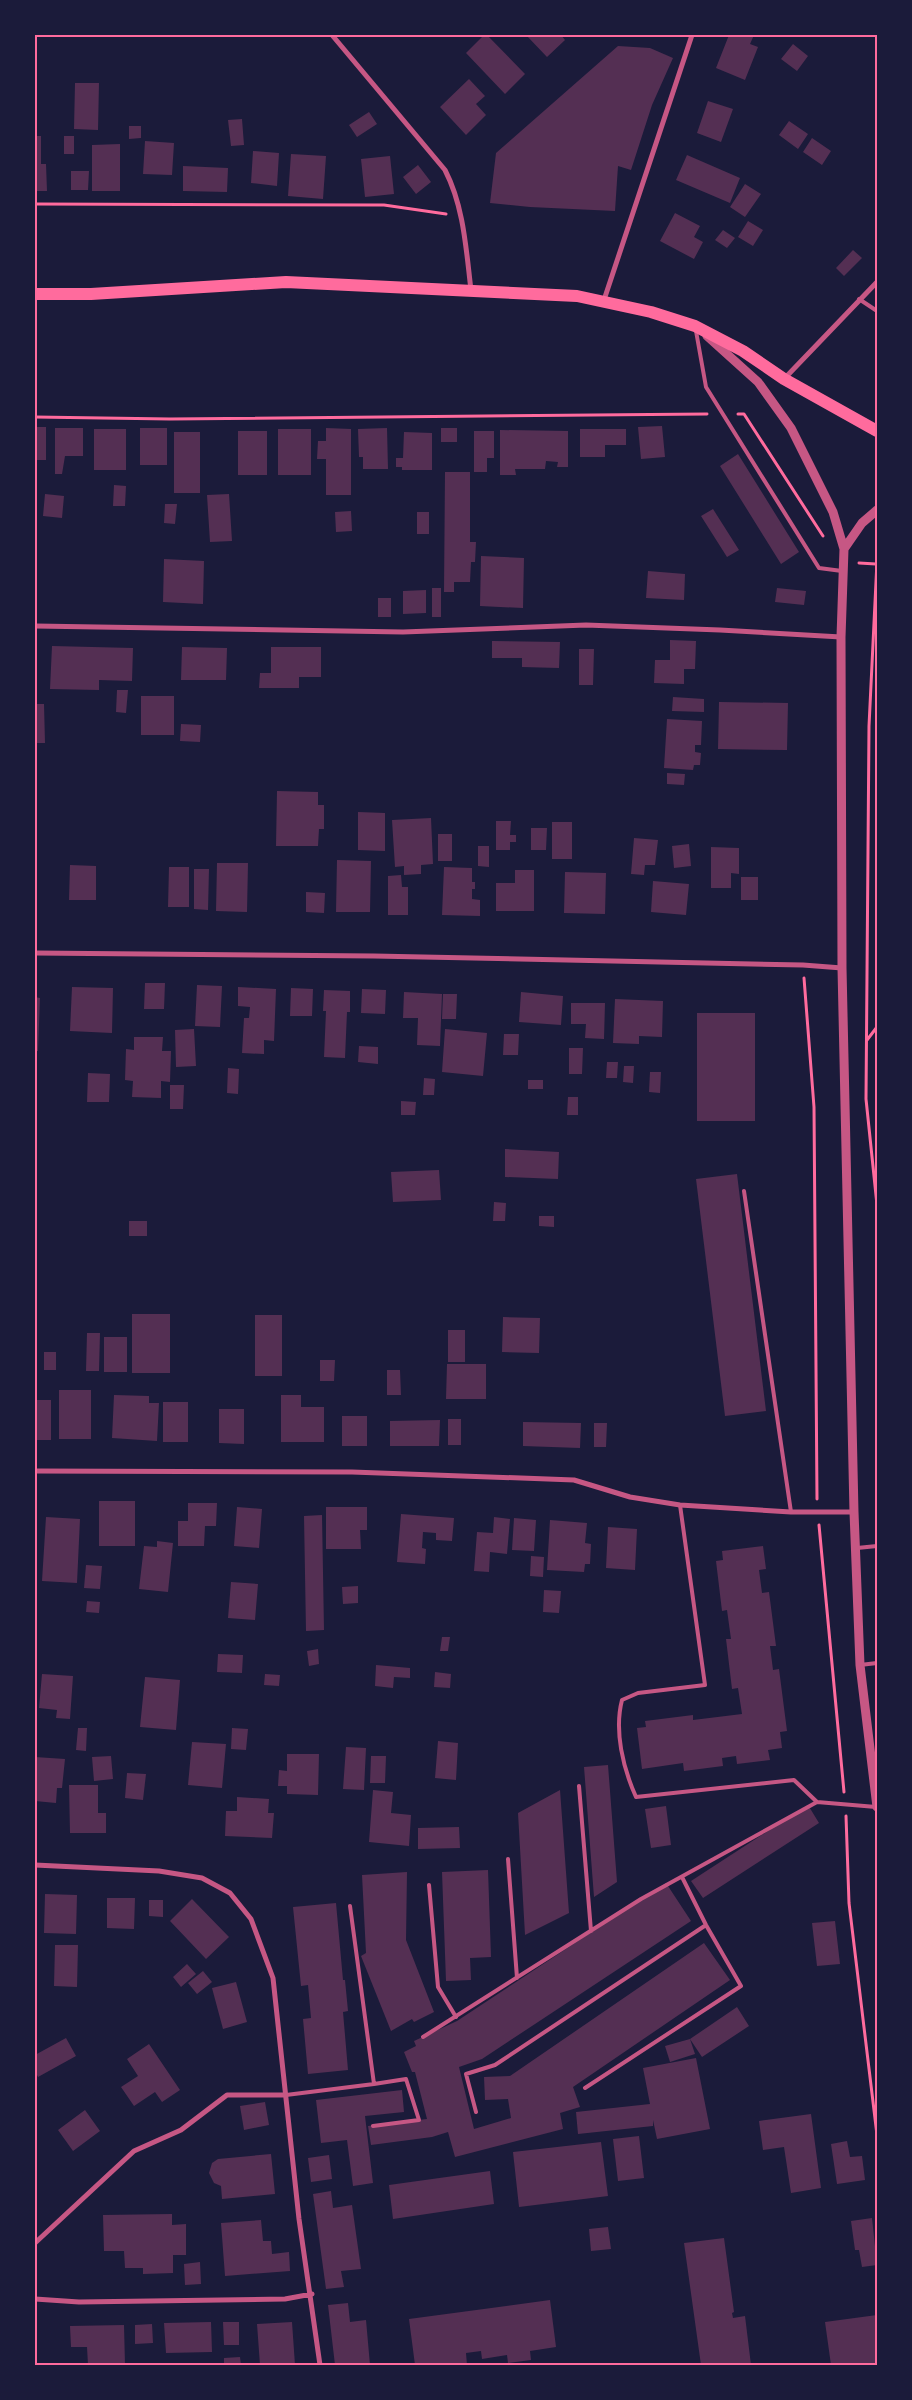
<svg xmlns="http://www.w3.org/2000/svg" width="912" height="2400" font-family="'PT Sans',sans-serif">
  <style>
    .building { fill: #542f53 }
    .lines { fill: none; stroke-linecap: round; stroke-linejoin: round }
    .path { stroke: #ff6b9d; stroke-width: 3 }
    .service { stroke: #c65784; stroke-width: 4 }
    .minor { stroke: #c65784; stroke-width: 5 }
    .tertiary { stroke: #c65784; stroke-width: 9 }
    .primary { stroke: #ff6b9d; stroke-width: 12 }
    .neatline { fill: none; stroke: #ff6b9d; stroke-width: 2 }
  </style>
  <rect width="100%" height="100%" fill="#1b1b3a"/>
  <path class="building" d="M484,35H487L525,74L505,94L466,53Z
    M526,35H561L565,40L547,57Z
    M729,35H754L750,44L758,47L745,80L716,68Z
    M793,44L808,56L797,71L781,59Z
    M618,46L650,48L673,58L652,105L631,170L618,166L615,211L530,207L490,203L496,153Z
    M469,79L485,96L476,104L486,115L466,135L440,107Z
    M75,83H99L98,130L74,129Z
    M708,101L733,109L721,142L697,133Z
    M369,112L377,124L357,137L349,125Z
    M242,119L244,145L231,146L228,120Z
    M789,121L808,134L798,149L779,135Z
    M129,126H141V138L129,139Z
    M35,136H41V164H46L47,191H35Z
    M64,136H74V154H64Z
    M812,138L831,151L822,165L803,152Z
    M145,141L174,143L172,175L143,174Z
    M120,144V191H92V145Z
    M253,151L279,153L277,186L251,183Z
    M291,154L326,156L323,199L288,196Z
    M687,155L740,178L730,203L676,180Z
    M390,156L394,194L365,197L361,159Z
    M418,165L431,182L416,194L403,177Z
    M183,166L228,168L227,192L183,191Z
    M71,171H89L88,190H71Z
    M745,184L761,194L745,217L730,207Z
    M675,213L700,226L694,237L703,242L694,259L660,241Z
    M748,221L763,230L753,246L738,237Z
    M723,230L735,238L727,248L715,240Z
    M853,250L862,258L844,276L836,268Z
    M662,426L665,457L641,459L638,427Z
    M35,427H46V460H35Z
    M55,428H83V456H65L62,474H55Z
    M140,428H167V465H140Z
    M326,428L351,429V495H326V459H317L318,441H326Z
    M387,428L388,469H363V457H359L358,429Z
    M441,428H457V442H441Z
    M94,429H126V470H94Z
    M278,429H311V475H278Z
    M580,429H626V445H605V457H580Z
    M500,430L568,431V467H557L558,462L546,461L545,469H515L516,475H500Z
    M238,431H267V475H238Z
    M474,431H494V458H487V472H474Z
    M174,432H200V493H174Z
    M404,432L432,433V470H402V467H396V458H403Z
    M738,454L799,552L781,564L720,466Z
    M445,472H470V542H476L475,562H471L470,582H454V592H444Z
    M114,485L126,486L125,506H113Z
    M45,494L64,496L62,518L43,516Z
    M229,494L232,541L210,542L207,495Z
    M165,504H177L175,524L164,523Z
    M713,509L739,550L727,557L701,516Z
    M351,511L352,531L336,532L335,512Z
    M417,512H429V534H417Z
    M481,556L524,558L523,608L480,606Z
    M164,559L204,561L203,604L163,602Z
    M648,571L685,574L684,600L646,598Z
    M432,588H441V617H432Z
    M777,588L806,591L804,605L775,602Z
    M426,590V613L403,614V591Z
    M378,598H391V617H378Z
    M670,640L696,641L695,669H684V684L654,683L655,660H670Z
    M492,641L560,642L559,668L522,667V658H492Z
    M52,646L133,648L132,681L99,680V690L50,689Z
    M182,647L227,648L226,680H181Z
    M271,647H321V677H299V688H259L260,673H271Z
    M579,649H594L593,685H579Z
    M117,690H128L126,713L116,712Z
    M141,696H174V735H141Z
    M673,697L704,699V712L672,711Z
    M719,702L788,703L787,750L718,749Z
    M35,704H44L45,743H35Z
    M667,719L702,721L701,745H695V752L701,753L700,765H694L693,770L664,768Z
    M181,724L201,725L200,742L180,741Z
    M667,773L685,774L684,785L667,784Z
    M277,791L318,792V805H324V829H319L318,846H276Z
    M358,812L385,813V851L358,850Z
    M431,818L433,864L421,865V874L404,875V866L395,867L392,820Z
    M496,821H511L510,835H516V842H510V850H496Z
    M552,822H572V859H552Z
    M531,828H547L546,850H531Z
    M438,834H452V861H438Z
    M634,838L658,840L655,865H645L644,875L631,874Z
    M689,844L691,866L674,868L672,846Z
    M478,846H489V867L478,866Z
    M711,847L739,848V874L731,873V888H711Z
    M337,860L371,861L370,912H336Z
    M217,863H248L247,912L216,911Z
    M70,865L96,866V900H69Z
    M169,867H189V907H168Z
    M444,867L472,868V882H475V889H472V899L480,900V916L442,915Z
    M194,869H209L208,910L194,909Z
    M515,870H534V911H496V883H515Z
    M565,872L606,873L605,914L564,913Z
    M401,875L402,887H408V915H388V876Z
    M741,877H758V900H741Z
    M653,881L689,884L686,915L651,912Z
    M306,892L325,893L324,913L306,912Z
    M145,983H165L164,1009H144Z
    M197,985L222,986L220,1027L195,1026Z
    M72,987L113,988L112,1033L70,1031Z
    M238,987L276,989L274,1041L264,1040V1054L242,1053L244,1018H249L250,1007L238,1006Z
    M291,988L313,989L312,1016H290Z
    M362,989L386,990L385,1014L361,1013Z
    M324,990L350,991V1012H347L345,1058L324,1057L326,1011H323Z
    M404,992L442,994L440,1046L417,1045L418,1018H403Z
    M521,992L563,996L561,1025L519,1022Z
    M443,994H457L456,1019H442Z
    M35,997L40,998L38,1051H35Z
    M615,999L663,1001L662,1037L639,1036V1044L613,1043Z
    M571,1003H605L604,1039L585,1038L586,1024H571Z
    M697,1013H755V1121H697Z
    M194,1029L196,1066L176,1067L175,1030Z
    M445,1029L487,1033L483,1076L442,1072Z
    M504,1034H519L518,1055H503Z
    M134,1037H163L162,1051H171L170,1082L161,1081V1098L132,1097L133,1081L125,1080L126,1049L134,1050Z
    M359,1046L378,1047V1064L358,1062Z
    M569,1048H583L582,1074H569Z
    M607,1062H618L617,1078H606Z
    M624,1066H634L633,1083L623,1082Z
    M228,1068L239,1069L238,1094L227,1093Z
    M650,1072H661L660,1093L649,1092Z
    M88,1073L110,1074L109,1102H87Z
    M424,1078L435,1079L434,1095H423Z
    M528,1080H543V1089H528Z
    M170,1085H184L183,1109H170Z
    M568,1097H578V1115H567Z
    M401,1101L416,1102L415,1115H401Z
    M505,1149L559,1152L558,1179L505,1177Z
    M439,1170L441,1200L393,1202L391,1172Z
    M737,1174L766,1411L725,1416L696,1179Z
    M494,1202L506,1203L505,1221H493Z
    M539,1216H554V1227L539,1226Z
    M129,1221H147V1236H129Z
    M132,1314H170V1373H132Z
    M255,1315H282V1376H255Z
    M503,1317L540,1318L539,1353L502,1352Z
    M448,1330H465V1362H448Z
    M87,1333H100L99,1371H86Z
    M104,1337H127V1372H104Z
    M44,1352H56V1370H44Z
    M320,1360H335L334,1381H320Z
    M447,1364H486V1399H446Z
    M387,1370H400L401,1395H387Z
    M59,1390H91V1439H59Z
    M114,1395L149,1396V1403H159L157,1441L112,1438Z
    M281,1395H301V1407H324V1442H281Z
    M35,1400H51V1440H35Z
    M163,1402H188V1442H163Z
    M219,1409H244V1444L219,1443Z
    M342,1416H367V1446H342Z
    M448,1419H461V1445H448Z
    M440,1420L439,1446H390V1421Z
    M523,1422L581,1423L580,1448L523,1446Z
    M594,1423H607L606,1447H594Z
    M99,1501H135V1546H99Z
    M188,1503H217L216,1526H205L204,1546H178V1521H188Z
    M237,1507L262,1509L259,1548L234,1546Z
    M326,1507H367V1530H360L361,1549H326Z
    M401,1514L454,1518L452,1541L436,1540V1533L423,1532L422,1548L426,1549L425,1564L397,1562Z
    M322,1515L324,1630L306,1631L304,1516Z
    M46,1517L80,1519L77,1583L42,1581Z
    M494,1517L510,1519L507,1554L490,1552L489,1572L474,1571L477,1532L493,1533Z
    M514,1518L536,1520L534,1551L512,1550Z
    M550,1520L587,1523L585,1543L591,1544L590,1564H585L584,1572L547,1570Z
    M608,1527L637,1529L635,1570L606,1568Z
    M157,1541L173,1543L168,1592L139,1589L144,1546L157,1547Z
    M763,1546L766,1569L759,1570L762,1593L769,1592L776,1646H770L773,1670L779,1669L787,1731L780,1732L782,1748L768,1750L770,1760L737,1764L736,1756L722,1758L723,1766L684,1771L683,1763L642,1769L637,1728L646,1727L645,1721L693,1715V1720L742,1714L738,1688L732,1689L726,1639H731L727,1610L722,1611L716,1561L723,1560L722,1551Z
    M531,1556L544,1557L543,1577L530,1576Z
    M86,1565L102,1566L100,1589L84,1588Z
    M231,1582L258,1584L255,1620L228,1618Z
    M358,1586V1603L343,1604L342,1587Z
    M544,1590L561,1591L559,1613L543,1612Z
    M87,1601L100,1602L99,1613L86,1612Z
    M442,1637H450L448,1651H440Z
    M318,1649L319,1664L309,1666L307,1651Z
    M218,1654L243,1655L242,1673L217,1672Z
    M376,1665L410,1668V1678L394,1677L393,1688L375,1686Z
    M435,1672L451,1674L450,1688L434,1687Z
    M42,1674L73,1676L70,1719L56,1718L57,1710L39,1708Z
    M265,1674L280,1675L279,1686L264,1685Z
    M145,1677L180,1680L176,1730L140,1727Z
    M78,1728H87L86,1751L76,1750Z
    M232,1728L248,1729L246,1750L231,1749Z
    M438,1741L458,1743L456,1780L435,1778Z
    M192,1742L226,1744L222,1788L188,1785Z
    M346,1747L366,1748L364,1790L343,1789Z
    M287,1754H319L318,1795L287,1794V1786H278L279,1770L287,1771Z
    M111,1756L113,1779L94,1781L92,1757Z
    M371,1756H386L385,1783H370Z
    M35,1757L65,1759L62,1788H57L56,1803L35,1801Z
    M608,1765L617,1882L594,1897L584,1767Z
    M127,1773L146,1774L143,1800L125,1798Z
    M69,1785H98V1813H106V1833H70Z
    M373,1790L393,1792L391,1813L411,1815L409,1846L369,1842Z
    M560,1790L569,1913L525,1935L518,1813Z
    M237,1797L269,1799L268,1813H274L272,1838L225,1836L226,1811H237Z
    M808,1805L819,1823L703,1898L691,1881Z
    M666,1806L671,1845L651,1848L645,1809Z
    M459,1827L460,1848L418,1849V1828Z
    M488,1870L491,1957L470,1958L471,1980L446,1981L442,1872Z
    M407,1872L406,1940L434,2012L414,2022L412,2019L391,2031L361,1956L366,1953L362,1875Z
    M666,1883L691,1921L482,2059L459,2067L474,2129L511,2118L508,2099L485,2100L484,2077L510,2076L704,1943L730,1980L573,2087L580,2107L560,2113L563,2129L455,2157L448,2132L432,2137L371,2145L368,2126L427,2119L415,2072H412L404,2052L416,2046L414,2041L457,2021Z
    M45,1894L77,1895L76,1934L44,1933Z
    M107,1898H135L134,1929L107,1928Z
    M192,1899L229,1937L206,1959L170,1921Z
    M149,1900H163V1917L149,1916Z
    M336,1903L343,1980H345L348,2011L343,2012L348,2070L308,2074L303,2019L311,2018L308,1985L301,1986L293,1907Z
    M835,1921L840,1964L817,1966L812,1923Z
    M55,1945H78L77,1987L54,1986Z
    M187,1964L196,1974L181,1987L173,1977Z
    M203,1971L212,1982L197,1994L188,1983Z
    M236,1982L247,2022L223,2029L212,1988Z
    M737,2007L749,2026L702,2057L690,2039Z
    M66,2038L76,2056L38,2077L35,2071V2055Z
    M690,2039L695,2054L670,2062L665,2046Z
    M149,2044L180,2090L162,2102L155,2092L134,2106L121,2087L138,2076L127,2059Z
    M696,2058L710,2129L657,2139L653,2120V2126L578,2134L576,2112L650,2104L643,2068Z
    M402,2090L404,2112L365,2116L373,2183L353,2186L347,2140L321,2143L316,2100Z
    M265,2102L269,2125L244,2130L240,2106Z
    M85,2110L100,2131L73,2151L58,2130Z
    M811,2114L821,2188L791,2193L784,2147L763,2150L759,2121Z
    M639,2136L644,2178L618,2181L613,2139Z
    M847,2141L850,2157L862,2156L865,2180L837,2184L831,2144Z
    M601,2142L608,2196L519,2207L513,2152Z
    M271,2154L275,2194L222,2199L221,2186L214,2183L209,2173L212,2163L218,2159Z
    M329,2155L332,2179L311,2182L308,2158Z
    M490,2171L494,2204L393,2219L389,2185Z
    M331,2191L333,2208L352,2205L361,2269L341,2271L344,2287L326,2289L313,2194Z
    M172,2214V2225L186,2224V2255H173V2273L143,2274V2268H125L124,2251H104L103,2215Z
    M872,2218L877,2265L862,2267L859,2250H855L851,2221Z
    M261,2220L263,2241H271L272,2254L289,2252L290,2271L225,2276L221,2223Z
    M608,2227L611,2249L591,2251L589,2229Z
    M724,2238L734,2312L732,2313L733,2318L745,2316L751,2365H701L684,2243Z
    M200,2262L201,2284L185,2285L184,2264Z
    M550,2300L556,2347L530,2351L531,2360L508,2363L507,2355L482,2359L481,2351L466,2353L467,2365H415L409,2319Z
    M348,2303L350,2322L366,2320L370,2365H335L328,2305Z
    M877,2315V2365H831L825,2322Z
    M211,2322L212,2352L166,2353L164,2323Z
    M223,2322H239V2345H224Z
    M292,2322L295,2365H260L257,2324Z
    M152,2324L153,2343L135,2344V2325Z
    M124,2325L125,2365H88L87,2347H71L70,2326Z
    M240,2357L241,2365H224V2358Z"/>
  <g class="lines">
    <path class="path" d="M35,204L384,205L446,214
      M738,414H744L823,536
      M35,417L170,419L707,414
      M877,561L869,726L866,1099L877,1205
      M859,563L876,564
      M804,978L814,1107L817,1499
      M867,1040L877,1027
      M819,1525L844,1792
      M846,1816L849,1903L877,2135"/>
    <path class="service" d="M859,299L877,311
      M696,331L706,387L819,568L842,571
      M744,1191L791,1512
      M680,1505L705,1685L638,1693L622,1700C614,1731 623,1768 636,1797L794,1780L817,1802
      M857,1548L877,1546
      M860,1665L877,1663
      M579,1786L591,1931
      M508,1859L517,1978
      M429,1885L438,1987L456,2017
      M423,2037L641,1899L817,1802L876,1807
      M585,2088L741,1986L706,1925L682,1877
      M286,2095L374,2084L350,1906
      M476,2112L466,2074L495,2065L706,1925
      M373,2126L419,2120L406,2079L374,2084"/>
    <path class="minor" d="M332,35L445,170C464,207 466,249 471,290
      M604,300L692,35
      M784,379L877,282
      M35,626L403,632L586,625L720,630L841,637
      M35,953L374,956L803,965L842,968
      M35,1471L352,1472L574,1480L630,1497L680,1505L791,1512H854
      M35,1865L159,1871L202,1878L230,1893L251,1919L273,1978L299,2219L320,2365
      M35,2243L134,2151L181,2130L227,2095H286
      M35,2299L79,2302L285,2299L312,2294"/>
    <path class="tertiary" d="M707,336L758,382L791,428L833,512L844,549L841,637L842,968L854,1512L860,1665L877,1807
      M844,549L862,523L877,510"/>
    <path class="primary" d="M35,294H91L286,282L577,296L651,312L695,326L743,351L784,379L877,431"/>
  </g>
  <rect width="912" height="2400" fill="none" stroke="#1b1b3a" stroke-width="72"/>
  <rect x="36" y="36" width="840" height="2328" class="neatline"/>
</svg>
